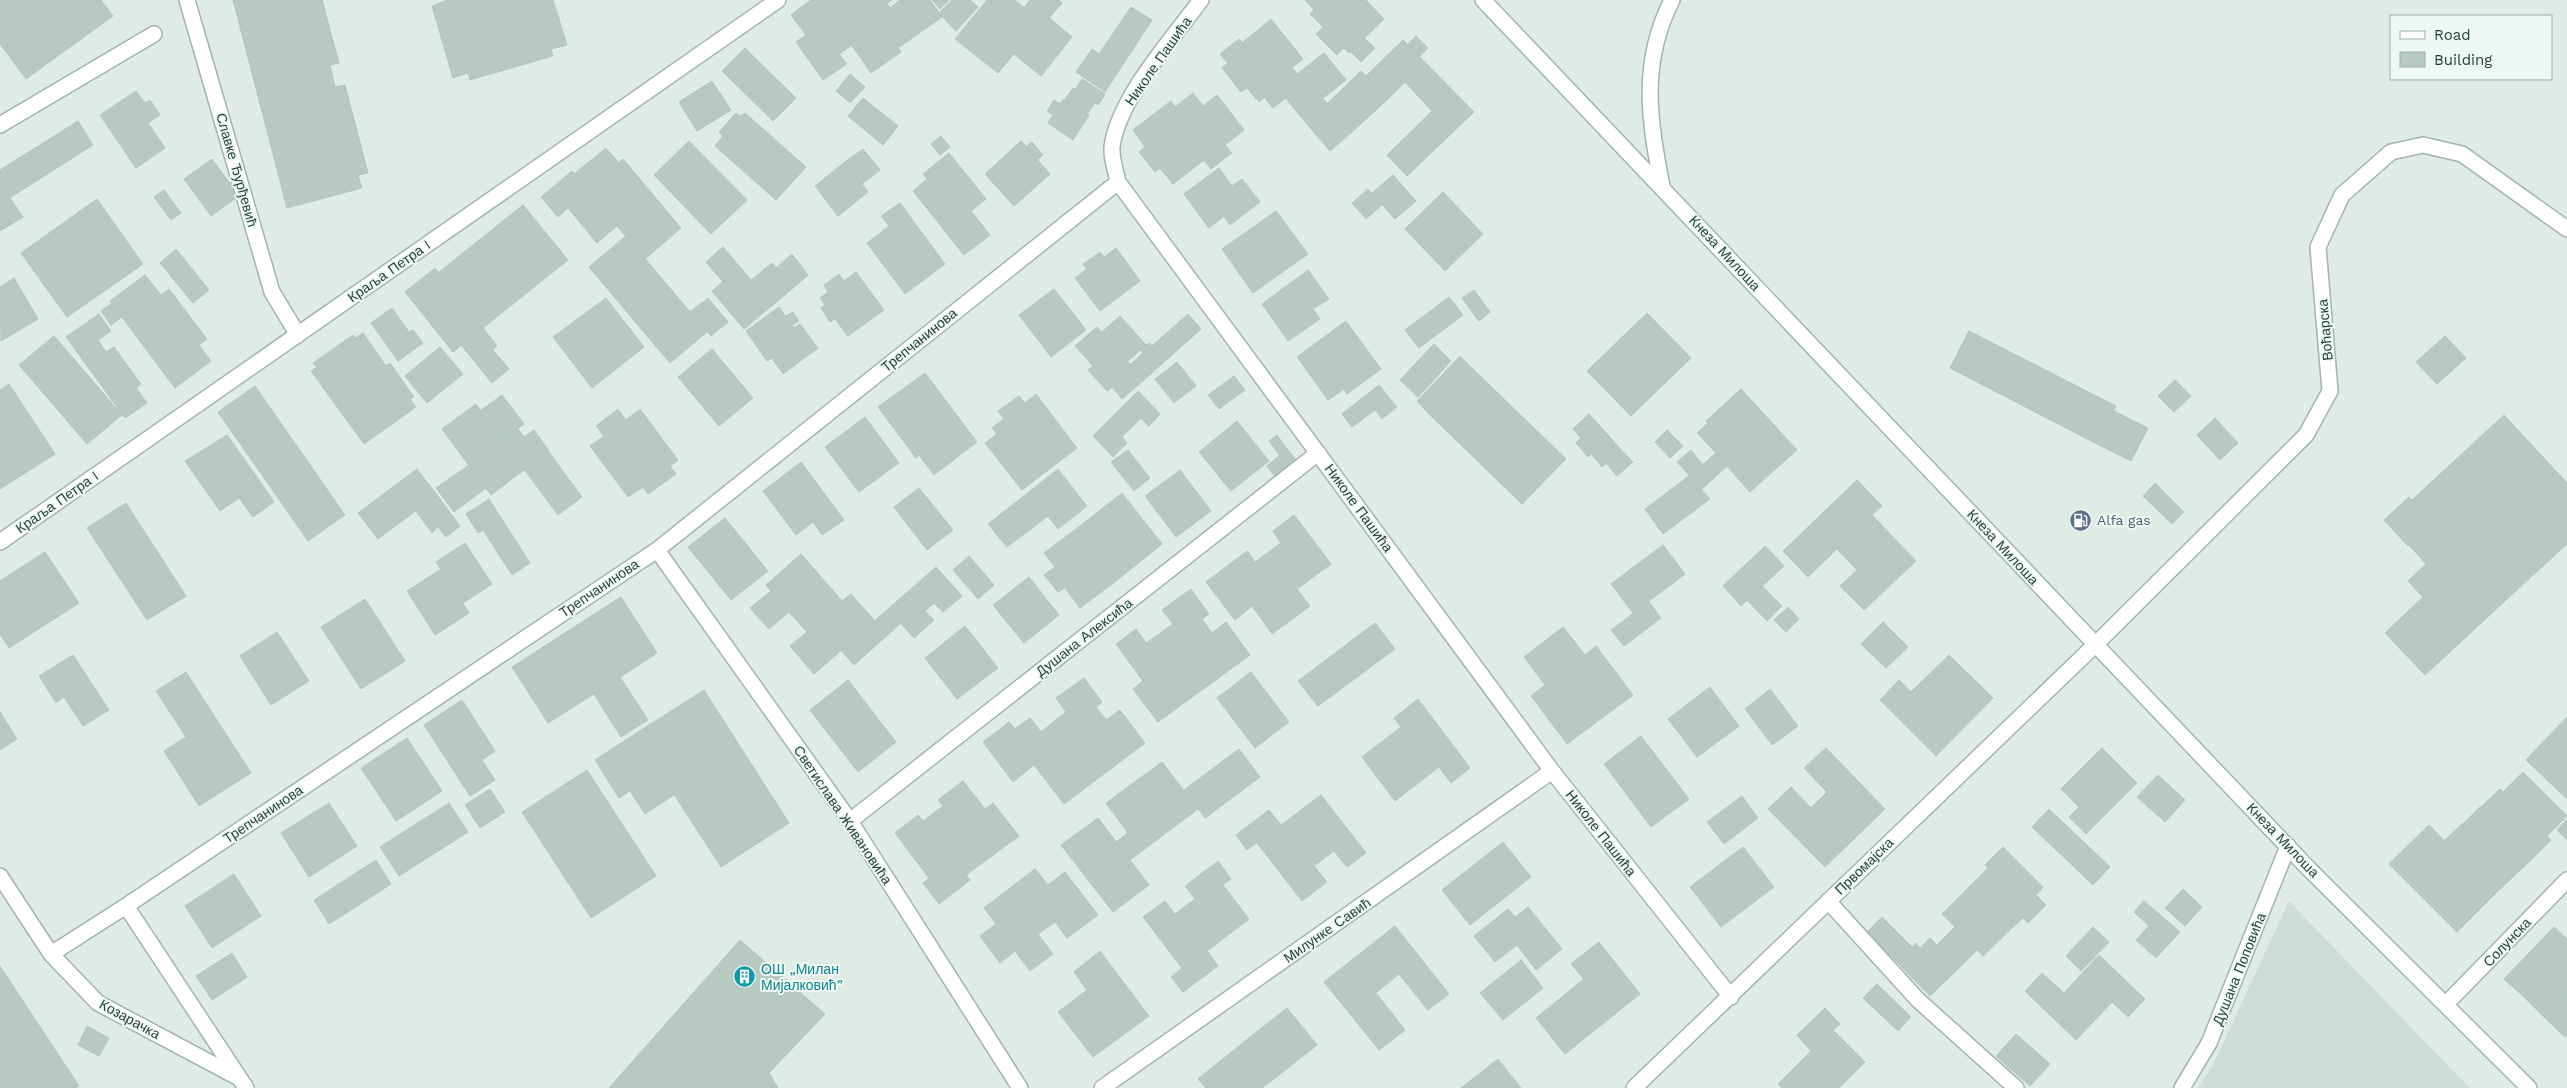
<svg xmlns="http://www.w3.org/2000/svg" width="2567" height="1088" font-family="'Work Sans',sans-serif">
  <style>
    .built { fill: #cddcd5 }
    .building { fill: #b7cac1; stroke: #b1c6bd }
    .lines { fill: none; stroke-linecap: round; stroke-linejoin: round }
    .street-casing { stroke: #a1b4ad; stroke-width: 18 }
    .secondary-casing { stroke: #9cb9ae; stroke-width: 18 }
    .street { stroke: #fff; stroke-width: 15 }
    .secondary { stroke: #fff; stroke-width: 15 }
    .labels { text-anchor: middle; stroke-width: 4; stroke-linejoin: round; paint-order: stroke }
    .street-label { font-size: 14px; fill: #1e3e34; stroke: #f0f8f4 }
    .service-label { font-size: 14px; fill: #4e5e75; stroke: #f0f8f4; text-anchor: start }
    .culture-label { font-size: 14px; fill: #0d838f; stroke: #f0f8f4; text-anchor: start }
  </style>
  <rect width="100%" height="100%" fill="#dfece6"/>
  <path class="built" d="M2289,901L2452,1070L2470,1088H2198L2213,1065Z"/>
  <path class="building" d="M0,0H101L113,16L26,79L0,44Z
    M233,0H322L339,63L330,65L335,87L345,85L368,173L358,175L362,188L287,208Z
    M447,0H553L567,45L551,49L553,56L470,80L468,73L453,78L432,6Z
    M811,0H820L852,45L839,54L847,64L823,80L796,42L806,35L791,15Z
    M820,0H864L869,7L839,27Z
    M864,0H892L873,13Z
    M900,0H930L942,17L898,48L873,13L887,3L890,8Z
    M932,0H949L940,9Z
    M952,0H970L978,7L956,31L939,13Z
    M987,0H1015L1041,21L998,73L955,39Z
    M1030,0H1059L1062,3L1049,18L1046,15L1041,21L1024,8Z
    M1305,0H1324L1314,10Z
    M1324,0H1366L1384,19L1349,53L1344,48L1337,55L1316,34L1323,27L1310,14Z
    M869,7L901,52L871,73L839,27Z
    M1131,7L1152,20L1105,92L1076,72L1092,49L1099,54Z
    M1046,15L1072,37L1041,76L1014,54Z
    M1271,19L1303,59L1273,82L1242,43Z
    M1416,36L1428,48L1420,56L1408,44Z
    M1364,38L1375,48L1361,62L1350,51Z
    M1239,39L1277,87L1259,102L1247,88L1241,92L1222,68L1228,63L1220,54Z
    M1403,40L1474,112L1407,176L1387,155L1432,111L1405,82L1388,99L1366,76Z
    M745,48L796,98L773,121L722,71Z
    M1324,53L1346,80L1300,116L1273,82L1292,67L1297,74Z
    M1361,71L1388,99L1352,132L1327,104Z
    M850,74L865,87L850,103L836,91Z
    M1082,79L1105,94L1098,105L1075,90Z
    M712,81L731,110L697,131L679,102Z
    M1277,87L1286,98L1273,108L1265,98Z
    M1073,88L1095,103L1087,114L1065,99Z
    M136,91L145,103L150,100L160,115L148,123L165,148L136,168L100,115Z
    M1193,93L1203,106L1217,95L1244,130L1225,145L1232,153L1211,169L1204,160L1173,184L1160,168L1155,172L1139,152L1145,147L1133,130L1171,101L1175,107Z
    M863,98L898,126L883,145L848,116Z
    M1064,99L1089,115L1073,140L1048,123L1053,115L1047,111L1054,100L1060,104Z
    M1323,99L1352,132L1330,151L1300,116Z
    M736,113L741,116L745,113L806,167L776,200L715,146L723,136L719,132Z
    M78,121L93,145L0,204V170Z
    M941,136L950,147L940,155L931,144Z
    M689,141L747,200L711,234L654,175Z
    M1021,141L1050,174L1014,206L985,174Z
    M1032,142L1043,155L1037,160L1026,147Z
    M606,148L618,162L586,189L574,174Z
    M863,149L880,170L862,184L845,162Z
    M949,153L986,199L971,211L990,235L964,255L913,191L927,179L923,174Z
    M212,159L239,196L211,216L184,179Z
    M623,159L681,228L645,259L586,189Z
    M845,162L868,192L838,216L815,186Z
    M1219,168L1232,186L1242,179L1260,202L1230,225L1224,216L1209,228L1184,194Z
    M572,171L618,225L597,243L568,208L558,217L541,197Z
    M1393,175L1416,201L1395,219L1372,193Z
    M1368,189L1382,205L1366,219L1352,203Z
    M164,190L181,213L171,220L154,197Z
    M1443,192L1483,234L1445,271L1405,229Z
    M10,198L23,217L10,225L0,209V204Z
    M97,199L143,264L67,317L21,253Z
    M900,203L945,264L905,294L867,243L889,226L881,216Z
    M523,205L568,260L483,328L439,272Z
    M0,209L10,225L0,231Z
    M1276,211L1308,254L1253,293L1222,249Z
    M626,236L707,332L670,363L589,267Z
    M723,247L740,267L723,282L706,262Z
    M1116,248L1140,281L1100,311L1075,278L1087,269L1083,264L1100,252L1104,257Z
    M176,249L209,290L193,303L160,263Z
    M792,254L808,275L793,288L776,268Z
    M772,263L793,288L744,329L712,291L740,267L751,280Z
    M435,268L483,328L453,352L405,292Z
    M1308,270L1329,299L1313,309L1320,319L1288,341L1262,304Z
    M856,272L884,310L848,336L835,319L830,322L821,308L825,305L820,298L828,292L824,285L839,274L844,281Z
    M145,275L161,295L169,289L207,339L199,345L211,361L175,388L110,301Z
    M14,278L38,319L1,341L0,287Z
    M1054,289L1086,330L1051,357L1019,315Z
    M1474,290L1490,312L1479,321L1462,298Z
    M1449,297L1463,315L1419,348L1405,330Z
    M606,298L644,347L592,388L553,337Z
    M708,298L728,322L711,336L690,312Z
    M111,304L122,317L111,325L101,311Z
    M779,307L794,328L800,324L818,348L783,374L772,358L767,361L746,331Z
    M392,308L409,332L413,330L423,343L398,361L371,323Z
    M793,312L799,321L793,325L786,316Z
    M1647,313L1691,358L1631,416L1587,371Z
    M99,314L111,331L98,340L106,352L114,347L141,384L136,388L147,403L125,418L66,337Z
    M1188,314L1201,329L1144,380L1130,365L1143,353L1141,350L1146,345L1149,343L1152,346Z
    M1120,316L1146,345L1128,361L1102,332Z
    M1346,321L1381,369L1347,394L1344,389L1328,400L1297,357Z
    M1097,327L1144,380L1122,399L1112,387L1107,391L1088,370L1093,366L1075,346Z
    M483,328L497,346L493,350L509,369L492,383L461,345Z
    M1969,331L2116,406L2097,444L1950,368Z
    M363,333L386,366L390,363L414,397L410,399L416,407L364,444L311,371L317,367L313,363L353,335L356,338Z
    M54,336L122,415L87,444L19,365Z
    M2445,336L2466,358L2437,384L2416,362Z
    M1434,344L1451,361L1418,397L1400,380Z
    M440,347L463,374L427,403L405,376Z
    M712,349L753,398L719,426L678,377Z
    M1460,356L1473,369L1429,414L1417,401Z
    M1177,362L1196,386L1174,403L1155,379Z
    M1473,369L1566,459L1522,504L1429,414Z
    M925,373L977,442L934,475L919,455L916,458L878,407Z
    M1234,376L1245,390L1219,409L1208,395Z
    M2175,380L2191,396L2174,412L2158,396Z
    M9,384L55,454L0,489V390Z
    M1379,385L1397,407L1382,419L1375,410L1352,427L1342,414Z
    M255,386L345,515L308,541L218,412Z
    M1741,389L1797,450L1761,482L1706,421Z
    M1138,391L1160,414L1149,426L1141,418L1122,437L1127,443L1113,457L1093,436Z
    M1036,394L1077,448L1022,490L985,443L997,434L992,428L1004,419L998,411L1019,396L1025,403Z
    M502,395L524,424L502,440L480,411Z
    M476,404L524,470L491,495L442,429Z
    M618,409L626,420L640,409L678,460L670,466L676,474L648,494L643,487L628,497L590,446L604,436L596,426Z
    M2114,411L2148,428L2131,461L2097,444Z
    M1589,414L1610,437L1588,457L1576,443L1581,438L1573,429Z
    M2504,415L2567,483V544L2506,600L2412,500Z
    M865,417L899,463L859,492L825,447Z
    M2215,418L2238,443L2220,460L2197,435Z
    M1237,421L1269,461L1231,491L1199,452Z
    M1708,423L1726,444L1716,453L1697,433Z
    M518,429L524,437L534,430L549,451L524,469L502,440Z
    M1667,430L1683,446L1670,458L1655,442Z
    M227,435L261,483L220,511L185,461Z
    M1277,435L1287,449L1280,455L1269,441Z
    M1610,437L1621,450L1602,467L1591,454Z
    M1726,444L1735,452L1723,462L1716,453Z
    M1287,449L1299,463L1279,481L1267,466Z
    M1128,450L1150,478L1134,491L1111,462Z
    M1621,450L1633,462L1617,476L1606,463Z
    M1691,450L1713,479L1702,489L1677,462Z
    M548,451L582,497L558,515L524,469Z
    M1735,452L1761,482L1750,492L1723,462Z
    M1716,453L1727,466L1713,479L1701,466Z
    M801,462L844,520L822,535L813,522L796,535L763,491Z
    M469,465L486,488L454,512L436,488Z
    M417,469L437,495L378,539L358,513Z
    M1058,469L1087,506L1058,529L1029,492Z
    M1180,470L1211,511L1176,537L1145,496Z
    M1689,476L1710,499L1663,534L1645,509Z
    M1857,480L1882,506L1872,515L1916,561L1864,610L1840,586L1857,570L1837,549L1808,577L1783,551Z
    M261,483L274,502L253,517L239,498Z
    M2155,483L2184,512L2172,524L2143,496Z
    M919,488L953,530L927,550L894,507Z
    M1029,492L1048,516L1007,547L988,524Z
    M1122,493L1162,544L1116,581L1076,529Z
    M437,495L460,526L446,537L438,527L432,533L416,511Z
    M2409,497L2433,523L2408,546L2384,520Z
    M489,499L530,563L512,575L483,530L478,533L466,514Z
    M126,503L186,596L147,620L87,528Z
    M1294,515L1331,564L1297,589L1310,606L1272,634L1252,606L1235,620L1206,582L1247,551L1255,562L1281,543L1273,531Z
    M725,518L768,571L731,600L688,547Z
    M2433,523L2506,600L2425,675L2385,633L2423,597L2408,581L2426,564L2409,545Z
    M1076,529L1116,581L1080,608L1065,588L1058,592L1044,575L1055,567L1044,553Z
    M465,543L492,584L463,603L436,562Z
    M1663,545L1685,574L1633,613L1611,584Z
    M1765,546L1784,566L1741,606L1723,586Z
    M45,552L79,603L9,648L0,634V581Z
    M801,554L842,601L851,594L875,621L814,674L790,646L807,632L789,612L769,629L750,608L771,591L766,585Z
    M969,556L994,585L978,599L953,570Z
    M936,567L962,596L943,612L934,603L925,611L934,620L914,638L888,609Z
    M441,569L469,613L435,635L407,591Z
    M1029,577L1059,615L1024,643L993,605Z
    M1762,586L1782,606L1767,621L1747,600Z
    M1191,589L1209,614L1202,619L1212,633L1226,622L1250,655L1158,722L1133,689L1143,681L1116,644L1136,629L1146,643L1173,624L1162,610Z
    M621,597L657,653L594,694L557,638Z
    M365,599L405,661L361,689L321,627Z
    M1649,602L1661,618L1624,646L1611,630Z
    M1788,607L1799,619L1786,632L1774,620Z
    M888,609L901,623L854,665L841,650Z
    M1883,622L1908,647L1886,668L1861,644Z
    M1375,623L1395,649L1318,706L1298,681Z
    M965,626L998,668L957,699L925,658Z
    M1563,627L1585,655L1596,646L1633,695L1567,744L1531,696L1545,685L1524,657Z
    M277,632L309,681L271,705L240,656Z
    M557,638L594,694L548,723L512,667Z
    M73,655L109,710L83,726L64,697L56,703L39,676Z
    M1949,655L1993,698L1936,756L1880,700L1899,680L1911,692Z
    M186,672L251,773L199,806L164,751L186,737L156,691Z
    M1251,672L1289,722L1255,748L1217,698Z
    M620,677L648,720L621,737L594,694Z
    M1084,678L1102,702L1096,707L1106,720L1120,710L1145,743L1064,804L1034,765L1013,782L983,742L1009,722L1015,729L1030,718L1041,732L1066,712L1056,698Z
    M848,680L896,742L858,772L810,710Z
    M1710,687L1739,726L1697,757L1668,719Z
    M1770,689L1798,726L1772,745L1745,709Z
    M704,690L789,823L721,867L635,734Z
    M1418,699L1470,768L1451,783L1439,767L1395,801L1362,757L1401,727L1394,718Z
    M462,700L495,751L482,760L495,780L470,796L424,725Z
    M0,712L17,739L0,750Z
    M2567,717V799L2526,760Z
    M635,734L674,795L645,814L630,791L619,798L595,760Z
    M1641,736L1689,799L1651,827L1604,764Z
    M407,738L442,791L396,821L361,768Z
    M1826,748L1885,809L1825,867L1768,809L1791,787L1811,808L1827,792L1804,768Z
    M2102,748L2137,783L2086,834L2069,817L2079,807L2061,789Z
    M1239,749L1260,777L1205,818L1184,790Z
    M1162,762L1198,809L1130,860L1116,842L1128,833L1106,803Z
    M587,770L656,876L591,918L522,812Z
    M2523,772L2567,816L2547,836L2503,792Z
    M2158,775L2185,800L2165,822L2137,797Z
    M963,781L985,809L993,803L1019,836L966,875L954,859L929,878L895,833L918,815L923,821L943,806L938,800Z
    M490,789L505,812L480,828L465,805Z
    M2500,789L2551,840L2533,858L2482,806Z
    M1321,795L1366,853L1347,867L1334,851L1314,866L1327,882L1302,901L1257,843Z
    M1742,796L1758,818L1724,844L1707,822Z
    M329,803L357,846L309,877L281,833Z
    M449,803L468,832L399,876L380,847Z
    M2481,806L2533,858L2515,875L2464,823Z
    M2049,809L2110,867L2093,885L2032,827Z
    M1269,810L1281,825L1247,850L1236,835Z
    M1098,818L1149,885L1113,912L1061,845Z
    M2567,819V840L2557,830Z
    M2463,823L2515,875L2496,893L2444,841Z
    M2429,825L2496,893L2457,932L2389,864Z
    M1503,842L1531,877L1470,925L1442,890Z
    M1743,847L1774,887L1721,927L1690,887Z
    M2003,847L2043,887L2036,895L2046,905L2028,923L2023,918L2012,928L1970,886L1988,868L1985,865Z
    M954,859L970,880L939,904L923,883Z
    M376,860L391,884L329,924L314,900Z
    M1218,861L1231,879L1223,885L1249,919L1207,951L1218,966L1183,992L1171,977L1182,968L1143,917L1165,901L1175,914L1195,899L1185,886Z
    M1035,869L1048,885L1065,872L1098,915L1067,938L1055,922L1038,934L1053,954L1030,971L1015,951L1000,963L980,936L996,924L984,908Z
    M234,874L261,916L212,948L185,906Z
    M1970,886L2012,928L1983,956L1977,950L1959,968L1937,945L1955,927L1942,914Z
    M2183,889L2202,907L2185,926L2165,908Z
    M2144,901L2180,932L2156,958L2136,940L2149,926L2134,912Z
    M1528,907L1562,949L1536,970L1517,945L1495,962L1474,936L1508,909L1515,917Z
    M1882,917L1912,947L1897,962L1867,932Z
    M1395,926L1449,994L1428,1010L1399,974L1350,1014L1324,982Z
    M2093,927L2109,942L2081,971L2066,956Z
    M2554,927L2567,939V953L2524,997L2504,979Z
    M1930,938L1959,968L1930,996L1897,962L1916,943L1920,948Z
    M740,940L825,1014L769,1073L778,1088H609Z
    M1599,942L1640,994L1565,1054L1536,1018L1584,979L1571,964Z
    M1100,951L1149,1016L1093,1057L1058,1012L1087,990L1074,972Z
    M232,953L247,977L212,1000L196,976Z
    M2567,953V993L2544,1017L2524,997Z
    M2099,955L2145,999L2128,1017L2112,1002L2076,1040L2025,991L2042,973L2064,993Z
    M1521,960L1543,988L1503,1020L1480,993Z
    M0,966L79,1086L75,1088H0Z
    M1877,984L1911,1017L1898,1031L1863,998Z
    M1376,993L1405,1030L1379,1050L1350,1014Z
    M2567,993V1035L2565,1037L2544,1017Z
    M1287,1008L1317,1045L1279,1075L1249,1038Z
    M1825,1008L1840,1024L1833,1030L1865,1062L1839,1088H1782L1778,1084L1811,1051L1797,1035Z
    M87,1026L109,1038L99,1056L78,1045Z
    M2016,1034L2050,1064L2030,1086L1996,1056Z
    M1249,1038L1279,1075L1262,1088H1206L1198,1079Z
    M1498,1059L1521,1088H1461Z"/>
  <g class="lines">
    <defs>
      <path id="street" d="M187,0L272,292L298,335
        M1201,0C1172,39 1118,99 1112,147C1111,158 1116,171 1118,182L1552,771L1731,997
        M0,125L154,34
        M1662,186C1649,119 1640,63 1672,0
        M0,542L778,0
        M657,550L850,821L1020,1088
        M850,821L1318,453
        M0,876L51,954L98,1003L239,1078
        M1828,901L1918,1000L2016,1088
        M126,906L246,1088
        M51,954L126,906L657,550L1118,182
        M2446,1004L2567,880
        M1102,1088L1552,771
        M1634,1088L2095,645L2306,435L2330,391L2318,247L2342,195L2391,152L2423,145L2462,154L2567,229
        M2182,1088L2209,1043L2288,846"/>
      <path id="secondary" d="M1483,0L2309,869L2529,1088"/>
    </defs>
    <use href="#street" class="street-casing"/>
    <use href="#secondary" class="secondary-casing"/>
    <use href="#street" class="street"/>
    <use href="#secondary" class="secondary"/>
  </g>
  <defs>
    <symbol id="fuel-disc" viewBox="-11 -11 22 22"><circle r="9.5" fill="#5c6f8a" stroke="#f0f8f4"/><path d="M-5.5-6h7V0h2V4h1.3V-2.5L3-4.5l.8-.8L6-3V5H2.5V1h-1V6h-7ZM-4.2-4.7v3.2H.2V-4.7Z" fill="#fff"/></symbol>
    <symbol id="building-disc" viewBox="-11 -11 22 22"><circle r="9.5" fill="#0f9aa8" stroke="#f0f8f4"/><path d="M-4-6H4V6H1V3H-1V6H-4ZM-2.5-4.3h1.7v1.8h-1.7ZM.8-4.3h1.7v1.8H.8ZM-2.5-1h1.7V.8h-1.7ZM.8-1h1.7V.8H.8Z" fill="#fff"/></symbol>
  </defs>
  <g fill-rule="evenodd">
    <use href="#fuel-disc" x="2068" y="508" width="25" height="25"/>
    <use href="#building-disc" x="732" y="964" width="25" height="25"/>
  </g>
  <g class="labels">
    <g class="street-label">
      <text transform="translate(1158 61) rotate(-55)" y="5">Николе Пашића</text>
      <text transform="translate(237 170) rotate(74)" y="5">Славке Ђурђевић</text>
      <text transform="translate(1725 253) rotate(47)" y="5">Кнеза Милоша</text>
      <text transform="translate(389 271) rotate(-35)" y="5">Краља Петра I</text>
      <text transform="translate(2325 330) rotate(-95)" y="5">Воћарска</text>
      <text transform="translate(919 340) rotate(-39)" y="5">Трепчанинова</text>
      <text transform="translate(57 502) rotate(-35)" y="5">Краља Петра I</text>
      <text transform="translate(1359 508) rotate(54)" y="5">Николе Пашића</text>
      <text transform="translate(2003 547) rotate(47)" y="5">Кнеза Милоша</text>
      <text transform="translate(599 588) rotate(-34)" y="5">Трепчанинова</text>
      <text transform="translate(1084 637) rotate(-38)" y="5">Душана Алексића</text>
      <text transform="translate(263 814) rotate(-34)" y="5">Трепчанинова</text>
      <text transform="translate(843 815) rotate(56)" y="5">Светислава Живановића</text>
      <text transform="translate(1601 833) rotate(52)" y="5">Николе Пашића</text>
      <text transform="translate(2283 840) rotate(46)" y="5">Кнеза Милоша</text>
      <text transform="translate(1864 866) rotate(-44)" y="5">Првомајска</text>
      <text transform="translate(1327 930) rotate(-35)" y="5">Милунке Савић</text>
      <text transform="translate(2507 942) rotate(-46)" y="5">Солунска</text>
      <text transform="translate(2239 969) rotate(-68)" y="5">Душана Поповића</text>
      <text transform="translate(130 1019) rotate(29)" y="5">Козарачка</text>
    </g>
    <g class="service-label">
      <text x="2097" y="525">Alfa gas</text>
    </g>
    <g class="culture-label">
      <text x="761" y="974">ОШ „Милан<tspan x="761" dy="16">Мијалковић”</tspan></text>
    </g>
  </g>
  <rect x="2390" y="15" width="162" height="65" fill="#f0f8f4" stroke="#9caea7"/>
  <rect x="2400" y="31" width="25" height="8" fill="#ffffff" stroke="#9caea7"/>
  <text x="2434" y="40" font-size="15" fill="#1e3e34">Road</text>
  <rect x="2400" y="52" width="25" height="15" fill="#b7cac1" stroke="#9caea7"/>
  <text x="2434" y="65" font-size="15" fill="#1e3e34">Building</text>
</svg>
